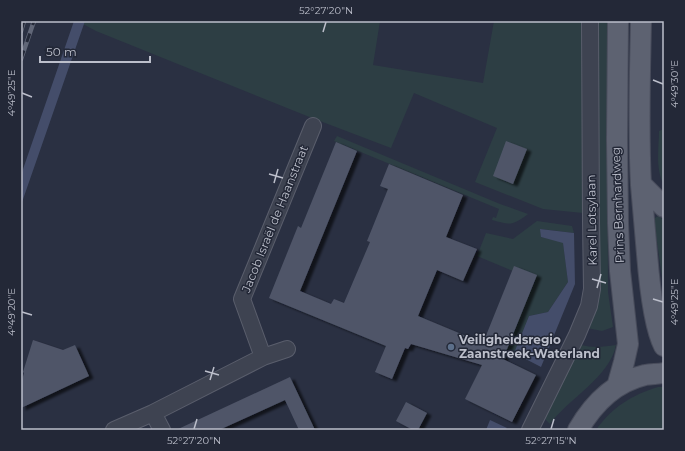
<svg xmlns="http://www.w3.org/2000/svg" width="685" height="451" font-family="Montserrat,sans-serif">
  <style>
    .green { fill: #2d3e44 }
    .water { fill: #444d6a }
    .building { fill: #4f5568; filter: url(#shadow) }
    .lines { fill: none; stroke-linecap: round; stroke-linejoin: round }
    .minor-casing { stroke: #5a5e6c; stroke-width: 18 }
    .major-casing { stroke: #484c5b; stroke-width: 22 }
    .minor { stroke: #3e4351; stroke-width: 16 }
    .major { stroke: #5d6271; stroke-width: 20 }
    .rail-casing { stroke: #616778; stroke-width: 4.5 }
    .rail { stroke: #232837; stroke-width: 3; stroke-dasharray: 9; stroke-linecap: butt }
    .ticks { fill: none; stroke: #bcbfcb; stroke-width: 1.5 }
    .service-dot { fill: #5c6f8a; stroke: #232837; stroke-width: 1.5 }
    .labels { text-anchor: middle; stroke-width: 3; stroke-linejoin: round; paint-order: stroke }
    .street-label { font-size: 12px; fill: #bcbfcb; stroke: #232837 }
    .poi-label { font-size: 12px; font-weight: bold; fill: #bcbfcb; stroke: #232837; text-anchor: start }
    .neatline { fill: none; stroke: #bcbfcb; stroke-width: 1.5 }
    .ticks-label { font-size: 10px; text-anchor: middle; fill: #bcbfcb }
  </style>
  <defs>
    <filter id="shadow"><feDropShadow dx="4.5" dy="2.5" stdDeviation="1" flood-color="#0009"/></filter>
  </defs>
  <rect width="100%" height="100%" fill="#2a3042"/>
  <path class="green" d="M85,21H380L373,65L483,83L494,21H584L583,213L543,209L475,182L497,128L414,93L391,148L312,118L96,31L83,24Z
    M595,21H607L608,292L613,327L602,331L587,328Z
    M664,129V185C655,169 659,148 659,131Z
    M337,136L500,204L528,214C512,226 511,225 492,220L493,217L496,218L499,209L334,141Z
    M658,216L664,220V291L654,221L655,218Z
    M537,221L572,226L574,233L541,229V237L563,242L568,282L548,312L529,316L514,353L493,344L481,363L483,344L513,271L477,256L486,233L513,239Z
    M581,345C593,348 603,347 616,345C610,377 568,399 550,424L542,416Z
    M658,387H664V430H596C612,407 632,395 658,387Z"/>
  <path class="water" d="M74,21H85L21,205V175Z
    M540,229L574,233L575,284L541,367L514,353L529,316L548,312L568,282L563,243L541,237Z
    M490,420L507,428L505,430H486Z"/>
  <path class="building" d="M506,141L527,149L513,184L493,176Z
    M336,142L357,151L300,291L331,304L334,299L344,303L370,242L367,241L388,189L380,186L389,164L463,195L446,237L477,249L463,281L437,270L418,316L483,343L514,266L537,275L503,359L536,375L512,422L465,399L482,365L411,344L408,349L405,348L392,379L375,372L386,346L269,298L298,226L301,228Z
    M33,340L63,350L75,345L89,376L21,408V384L24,373L23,372Z
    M290,377L315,430H299L285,400L219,430H176Z
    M406,402L427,413L418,430H413L396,421Z"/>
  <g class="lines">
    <defs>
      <path id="minor" d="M263,357L242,299L313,126
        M153,413L162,430
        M114,430L153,413L263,357L287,349
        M530,430L577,335L589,306L592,289L591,221L590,21"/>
      <path id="major" d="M641,21C640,75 638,130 641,185C643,208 645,231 647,254C649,279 653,325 664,346
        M641,184L664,207
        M617,387L624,362L628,344L620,271L618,223L617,139L618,21
        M578,430C593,404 615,382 645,375C651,374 658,374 664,373"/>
    </defs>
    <use href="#minor" class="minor-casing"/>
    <use href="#major" class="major-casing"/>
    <use href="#minor" class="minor"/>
    <use href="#major" class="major"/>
    <defs>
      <path id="rail" d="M21,31L24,21
        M21,59L34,21"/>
    </defs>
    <use href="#rail" class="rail-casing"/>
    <use href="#rail" class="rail"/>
  </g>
  <path class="ticks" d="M323,32L326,22M653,80L663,84M22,93L32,97M269,174L283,178M274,183L278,169M592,279L606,283M597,288L601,274M653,299L663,302M22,312L32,315M205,371L219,375M210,380L214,367M194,429L197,419M551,429L554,419"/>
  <circle class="service-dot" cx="451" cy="347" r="4"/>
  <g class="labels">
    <g class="street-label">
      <text transform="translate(618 205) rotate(-92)" y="4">Prins Bernhardweg</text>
      <text transform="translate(275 219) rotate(-68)" y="4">Jacob Israël de Haanstraat</text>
      <text transform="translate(592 220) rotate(-91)" y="4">Karel Lotsylaan</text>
    </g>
    <g class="poi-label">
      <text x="459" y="344">Veiligheidsregio<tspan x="459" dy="14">Zaanstreek-Waterland</tspan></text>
    </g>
  </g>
  <rect width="685" height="451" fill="none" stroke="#232837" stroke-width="44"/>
  <path d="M40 56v6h110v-6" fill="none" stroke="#bcbfcb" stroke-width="2"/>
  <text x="46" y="56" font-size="12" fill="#bcbfcb" stroke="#232837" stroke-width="3" paint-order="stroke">50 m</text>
  <rect x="22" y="22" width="641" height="407" class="neatline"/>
  <g class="ticks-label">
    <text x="326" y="14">52°27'20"N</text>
    <text transform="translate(674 84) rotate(-90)" y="4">4°49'30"E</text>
    <text transform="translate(11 93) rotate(-90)" y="4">4°49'25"E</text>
    <text transform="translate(674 302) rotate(-90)" y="4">4°49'25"E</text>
    <text transform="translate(11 312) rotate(-90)" y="4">4°49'20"E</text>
    <text x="194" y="444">52°27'20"N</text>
    <text x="551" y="444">52°27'15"N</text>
  </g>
</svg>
